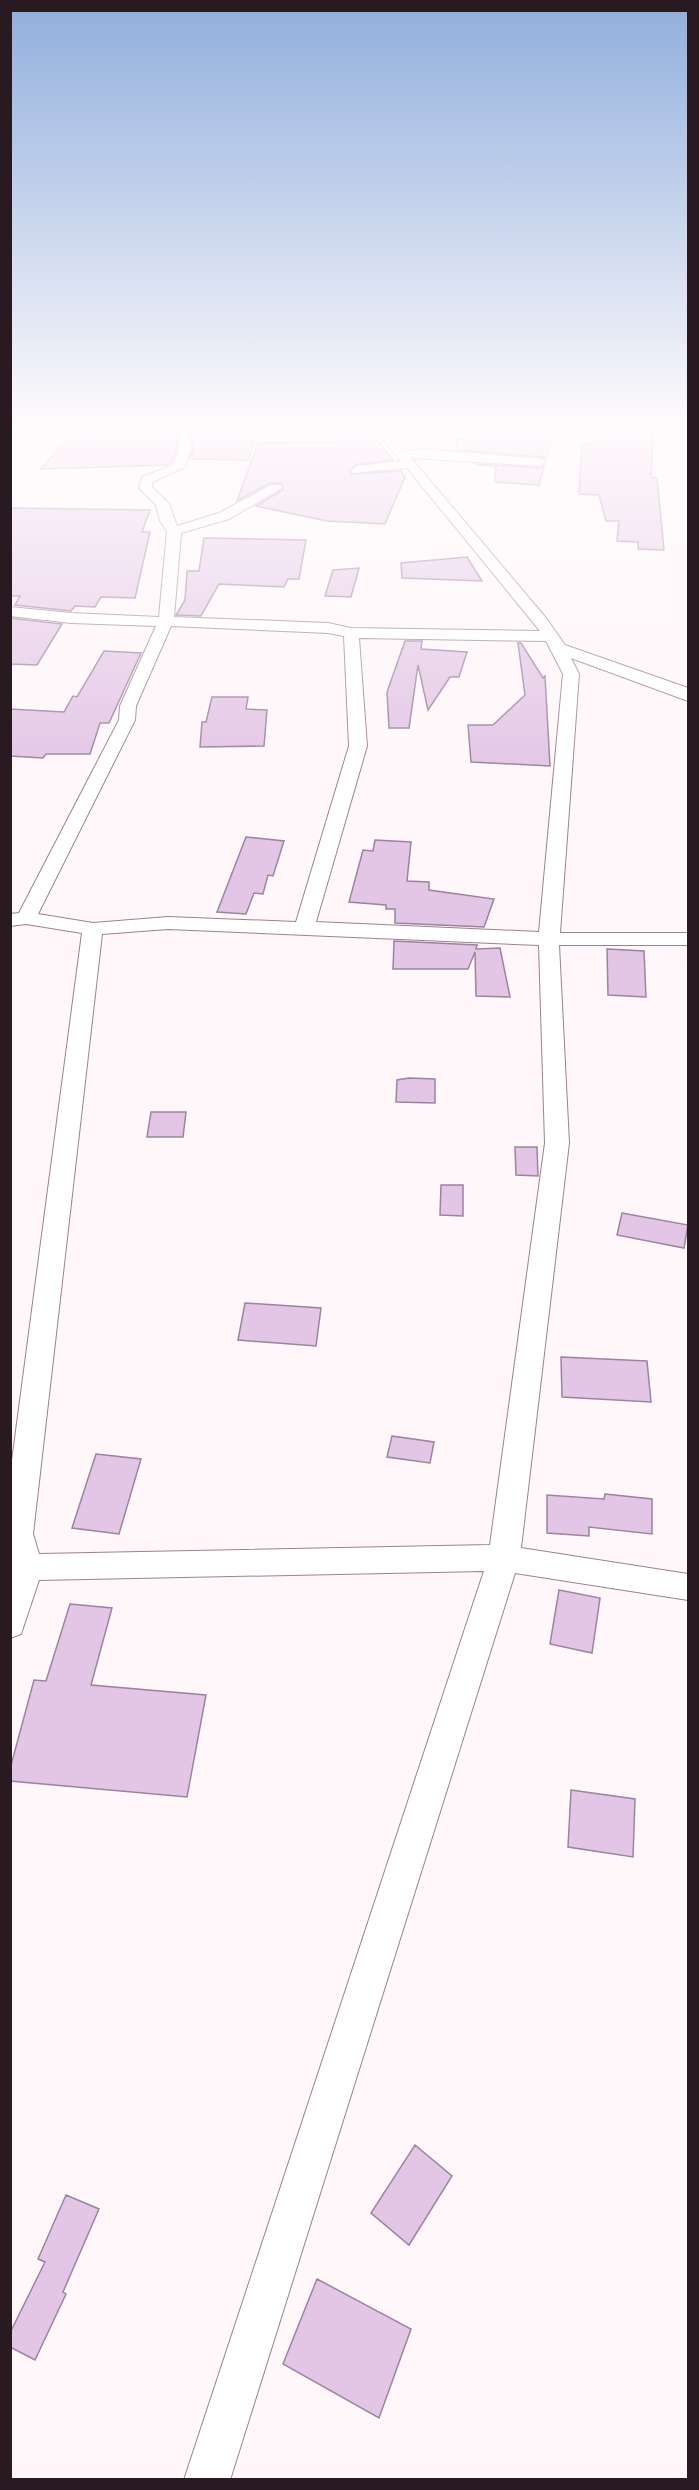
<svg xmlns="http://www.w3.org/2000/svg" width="699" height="2490" font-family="Signika,sans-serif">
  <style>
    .building { fill: #e3c6e5; stroke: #9b849d; stroke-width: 1.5 }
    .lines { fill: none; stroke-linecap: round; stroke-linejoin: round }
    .minor-casing { stroke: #a17f8c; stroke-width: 2 }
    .path { stroke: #afa5a9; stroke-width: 2; stroke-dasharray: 1 2; stroke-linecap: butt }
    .minor { fill: #fff; fill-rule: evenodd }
  </style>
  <rect width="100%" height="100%" fill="#fff7fa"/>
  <path class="building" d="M325,426H365L393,460L357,464L349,470L351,474L401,471L405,477L385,524L327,521L256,506L283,490L281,483H270L237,501L258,443L344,442Z
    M483,428L509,429H554L546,459L543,457L457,450L456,439L473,441L474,432H482Z
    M256,429L249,460L190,459L193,448L192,430Z
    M161,431H175L177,448L171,463L167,465L41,469L72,434L159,436Z
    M630,432L653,433L651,477L657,478L664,550L638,549V542L617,541L619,521H606L599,495L579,494L582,444H596L597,440H602L603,433L629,434Z
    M476,464L539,468L544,465L539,485L495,482L496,466Z
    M10,508L150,510L142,532H150L135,598L101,597L95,607L75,606L71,611L15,605L20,596H10Z
    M204,538L306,540L299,579H288L284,587L219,584L201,616L176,615L185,600L187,571H199Z
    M467,557L482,581L402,578L401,563Z
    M359,568L351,597L325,596L333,570Z
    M10,618L62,624L37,665L10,664Z
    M405,641H422L421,649L467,652L459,677H450L428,710L418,665L409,728H389L387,692Z
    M518,643H521L543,678L545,676L550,766L471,762L468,725H493L525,695Z
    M104,651L141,653L109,723H100L90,754H46L43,758L10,756V709L64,712L73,696L77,697Z
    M212,697H248L246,709L267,710L264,746L200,747L202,722H206Z
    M246,837L284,841L273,876L268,875L263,894L254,893L246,914L217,912Z
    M375,840L411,842L407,881L429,882V890L494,899L484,927L395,923V909H386V905L349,902L363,850L373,851Z
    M394,941L477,945L476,949L500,948L510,997L476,996L475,952L468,969H393Z
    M607,949L644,951L646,997L608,995Z
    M409,1078L435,1079V1103L396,1102L397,1080Z
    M151,1112H186L183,1137H147Z
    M515,1147H537L538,1176L516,1175Z
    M441,1185H463V1216L440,1215Z
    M622,1213L688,1225L684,1248L617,1235Z
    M245,1303L321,1308L316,1346L238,1340Z
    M561,1357L647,1361L651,1402L562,1397Z
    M392,1436L434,1442L430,1463L387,1457Z
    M96,1454L141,1459L119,1534L72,1528Z
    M605,1494L652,1499V1534L589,1527V1536L547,1533V1495L604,1499Z
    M559,1590L600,1598L592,1653L550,1644Z
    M70,1604L112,1608L91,1685L206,1695L187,1797L10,1781V1769L34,1680L46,1681Z
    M571,1790L635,1799L633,1857L568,1847Z
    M415,2145L452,2176L409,2245L371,2213Z
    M66,2195L99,2209L63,2292L66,2294L35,2360L10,2347V2333L45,2262L38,2259Z
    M317,2279L411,2329L379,2418L283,2364Z"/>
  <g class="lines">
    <defs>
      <path id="minor" d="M177,426H189L191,448L185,467L152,482V487L169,504L177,526L219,513L271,485H281L282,488L229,519L181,533L174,617L328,623L351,628L540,631L407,468L353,473L351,470L357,466L401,461L372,426H384L405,451L424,449L543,459L545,462L539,466L411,458L546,618L565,645L688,688V701L571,658L579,674L560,933H688V945H559L569,1143L521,1548L688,1574V1600L515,1573L230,2480H184L484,1571L39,1580L21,1634L10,1638V1476L82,933L26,924L10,926V914L19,913L119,720L120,706L156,626L71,623L10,616V607L71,613L159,617L167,531L160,521L156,505L139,488L142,477L173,465L179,448ZM171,626L328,633L344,636L349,746L296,922L168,917L93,923L38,914L135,720L136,706ZM359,638L546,641L563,674L539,932L316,922L367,746ZM168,929L539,945L545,1143L490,1545L39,1554L33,1534L102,934Z"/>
    </defs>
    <use href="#minor" class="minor-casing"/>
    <path class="path" d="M307,426L304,433L349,426"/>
    <use href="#minor" class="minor"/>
  </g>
  <linearGradient id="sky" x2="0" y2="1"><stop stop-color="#90aedc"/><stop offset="0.55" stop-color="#fffbfd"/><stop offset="1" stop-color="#fffbfd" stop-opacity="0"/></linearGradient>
  <rect width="699" height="774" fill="url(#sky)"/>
  <rect width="699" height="2490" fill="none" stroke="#281a20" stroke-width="24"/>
</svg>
